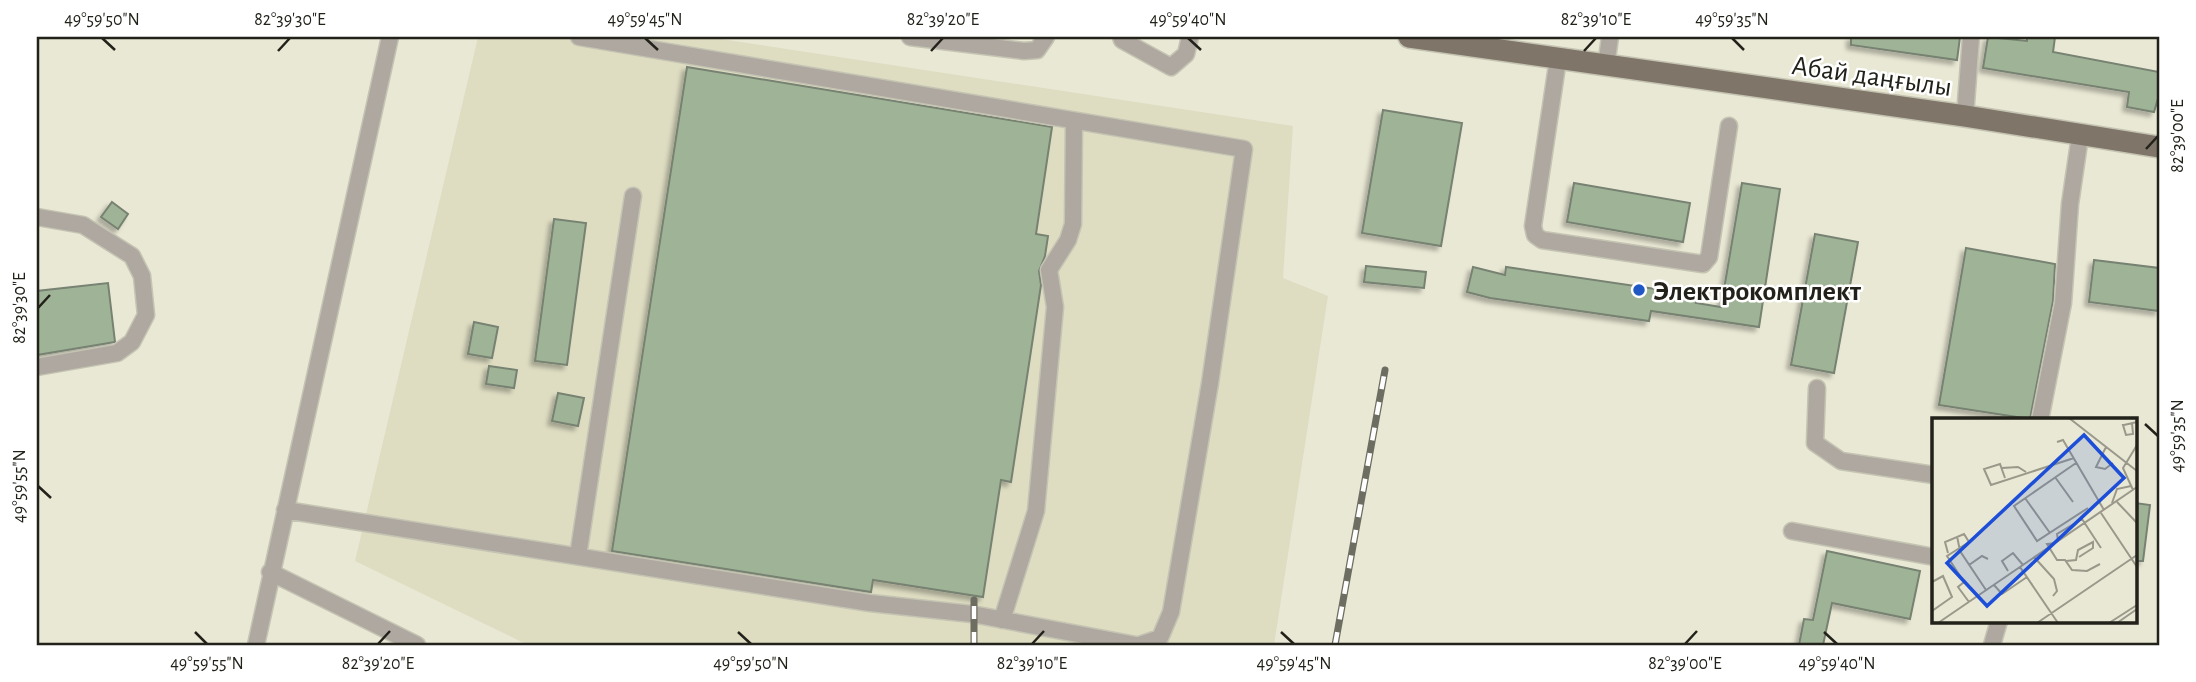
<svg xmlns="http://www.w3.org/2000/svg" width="2196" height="682" font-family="'Alegreya Sans',sans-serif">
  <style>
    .built { fill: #deddc2 }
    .building { fill: #9fb496; stroke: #778272; stroke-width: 2; filter: url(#shadow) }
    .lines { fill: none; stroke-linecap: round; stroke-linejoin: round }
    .minor-casing { stroke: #c5c4b3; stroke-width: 19 }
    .major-casing { stroke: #c5c4b3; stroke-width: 24 }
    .minor { stroke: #aea8a1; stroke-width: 16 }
    .major { stroke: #7f7568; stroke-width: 21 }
    .rail-casing { stroke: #6e6d61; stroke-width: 7 }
    .rail { stroke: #fff; stroke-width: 4.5; stroke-dasharray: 13; stroke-linecap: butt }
    .ticks { fill: none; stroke: #22211a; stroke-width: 2.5 }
    .poi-dot { fill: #1f58c4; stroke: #fff; stroke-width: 2.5 }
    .labels { text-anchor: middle; stroke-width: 5; stroke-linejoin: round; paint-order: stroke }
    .street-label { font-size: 28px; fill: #22211a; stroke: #fff }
    .poi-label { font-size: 28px; font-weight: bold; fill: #22211a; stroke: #fff; text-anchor: start }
    .inset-road { fill: none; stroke: #99988a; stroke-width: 2 }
    .view { fill: #1d4ed8; fill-opacity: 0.15; stroke: #1d4ed8; stroke-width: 3.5 }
    .inset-edge { fill: none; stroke: #22211a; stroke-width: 3.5 }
    .neatline { fill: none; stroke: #22211a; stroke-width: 2.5 }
    .ticks-label { font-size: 18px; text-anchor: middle; fill: #22211a }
  </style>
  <defs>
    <filter id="shadow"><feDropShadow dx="-4" dy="4" stdDeviation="2" flood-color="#0004"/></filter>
  </defs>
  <rect width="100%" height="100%" fill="#e9e8d4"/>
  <path class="built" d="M478,37H708L1293,126L1283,278L1328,296L1274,645H528L355,561Z"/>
  <path class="building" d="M1851,37H1960L1957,60L1851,45Z
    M1988,37L2027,41V37H2055L2053,52L2159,72V95L2154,112L2127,107L2129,92L1983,68Z
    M687,67L1052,127L1036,234L1048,236L1045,256L1039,271L1041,285L1011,482L1001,480L983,597L873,580L871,592L612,551Z
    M1383,110L1462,123L1441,246L1362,233Z
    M1574,183L1690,203L1683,242L1567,222Z
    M1742,183L1780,189L1759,327L1651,311L1649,321L1490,298L1467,292L1473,267L1505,275L1506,267L1697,295L1696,303L1721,307Z
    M112,202L128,214L118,229L101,217Z
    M554,219L586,223L567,365L535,361Z
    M1815,234L1858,242L1834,373L1791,365Z
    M1966,248L2055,264L2053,301L2030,419L1939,405Z
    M2094,260L2159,268V311L2089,302Z
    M1366,266L1426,272L1424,288L1364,282Z
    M108,283L115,342L37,355V291Z
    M474,322L498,327L492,358L468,354Z
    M489,366L517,370L514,388L486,384Z
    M558,393L584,398L578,426L552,421Z
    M2135,503L2150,505L2143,561H2135Z
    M1827,551L1920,571L1910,619L1832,603L1823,645H1799L1804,619L1813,620Z"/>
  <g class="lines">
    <defs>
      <path id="minor" d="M579,37L1244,149L1210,383L1171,612L1160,638L1139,645
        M910,37L1024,51L1037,50L1046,37
        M1121,37L1122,40L1171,67L1186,54L1190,37
        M1558,59L1533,226L1535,235L1542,240L1703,264L1709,257L1729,126
        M1606,66L1610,37
        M1965,116L1971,37
        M37,217L83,225L132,256L142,276L146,315L132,342L117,353L37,367
        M1817,388L1815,443L1841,461L1934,475
        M2040,420L2063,303L2070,204L2080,136
        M285,510L870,603L972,614L1136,645
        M1792,531L1934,557
        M578,556L633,196
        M270,572L417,645
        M1002,620L1036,511L1055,307L1049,270L1068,240L1073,224L1074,121
        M256,645L390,37
        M1992,645L1999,621"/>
      <path id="major" d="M1409,37L1965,116L2159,147"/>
    </defs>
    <use href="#minor" class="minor-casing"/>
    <use href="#major" class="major-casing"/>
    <use href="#minor" class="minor"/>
    <use href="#major" class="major"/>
    <defs>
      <path id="rail" d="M974,645V600
        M1335,645L1385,370"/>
    </defs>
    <use href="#rail" class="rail-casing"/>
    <use href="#rail" class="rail"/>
  </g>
  <path class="ticks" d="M102,38L115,50M645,38L658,50M1188,38L1201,50M1732,38L1744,50M278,51L290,38M931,51L943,38M1584,51L1596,38M2146,149L2158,136M38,308L50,295M2145,424L2158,436M38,486L51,498M195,632L207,644M738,632L751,644M1281,632L1294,644M1824,632L1837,644M378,644L390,631M1032,644L1044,631M1685,644L1697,631"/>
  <circle class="poi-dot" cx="1639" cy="290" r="7"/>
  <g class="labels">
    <g class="street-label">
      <text transform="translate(1872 75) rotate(8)" y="10">Абай даңғылы</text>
    </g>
    <g class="poi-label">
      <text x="1653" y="300">Электрокомплект</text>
    </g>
  </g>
  <g transform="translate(1932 418)">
    <rect width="205" height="205" fill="#e9e8d4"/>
    <path class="inset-road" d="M137,0L205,53M200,5L201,16L194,17L191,7H192L205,4M125,24L131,22L172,92M174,29L164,49L173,51L181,45M144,45L82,88L105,123L156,90M70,50L86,49L94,54M123,59L141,84M73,60L68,46L52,51L59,67L142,40M201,72L191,50L205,27M93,80L118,115M185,84L205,105M180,85L185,71L199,68M169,95L205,149M25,118L28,133L54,172M126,122L125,116L150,101L169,130M123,125L115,126L125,142H133L140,152L155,153L168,146M16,135L13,124L32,116L37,124L15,138L32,164L26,169L37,184M102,139L122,161L125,173L121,178M134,143L144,142L146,132L161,124V130L147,139M37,147L50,138L56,141M88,149L126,205M76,153L70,143L81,135L91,147M0,164L11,158L20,179L0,193M62,167L70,176L95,159M6,205L205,69M105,205L205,137M177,205L205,187M185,205L205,191"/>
    <path class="view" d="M152,17L192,60L55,188L15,145Z"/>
    <rect width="205" height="205" class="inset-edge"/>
  </g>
  <rect width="2196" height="682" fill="none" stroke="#ffffff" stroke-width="77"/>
  <rect x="38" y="38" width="2120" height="606" class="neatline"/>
  <g class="ticks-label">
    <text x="102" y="25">49°59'50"N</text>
    <text x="290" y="25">82°39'30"E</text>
    <text x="645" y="25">49°59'45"N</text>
    <text x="943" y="25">82°39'20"E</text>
    <text x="1188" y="25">49°59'40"N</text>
    <text x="1596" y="25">82°39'10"E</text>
    <text x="1732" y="25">49°59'35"N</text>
    <text transform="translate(2177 136) rotate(-90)" y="6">82°39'00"E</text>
    <text transform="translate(19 308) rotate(-90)" y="6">82°39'30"E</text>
    <text transform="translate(2177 436) rotate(-90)" y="6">49°59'35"N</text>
    <text transform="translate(19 486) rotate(-90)" y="6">49°59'55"N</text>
    <text x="207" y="669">49°59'55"N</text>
    <text x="378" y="669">82°39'20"E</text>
    <text x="751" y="669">49°59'50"N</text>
    <text x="1032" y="669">82°39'10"E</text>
    <text x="1294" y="669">49°59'45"N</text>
    <text x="1685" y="669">82°39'00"E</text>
    <text x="1837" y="669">49°59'40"N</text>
  </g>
</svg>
